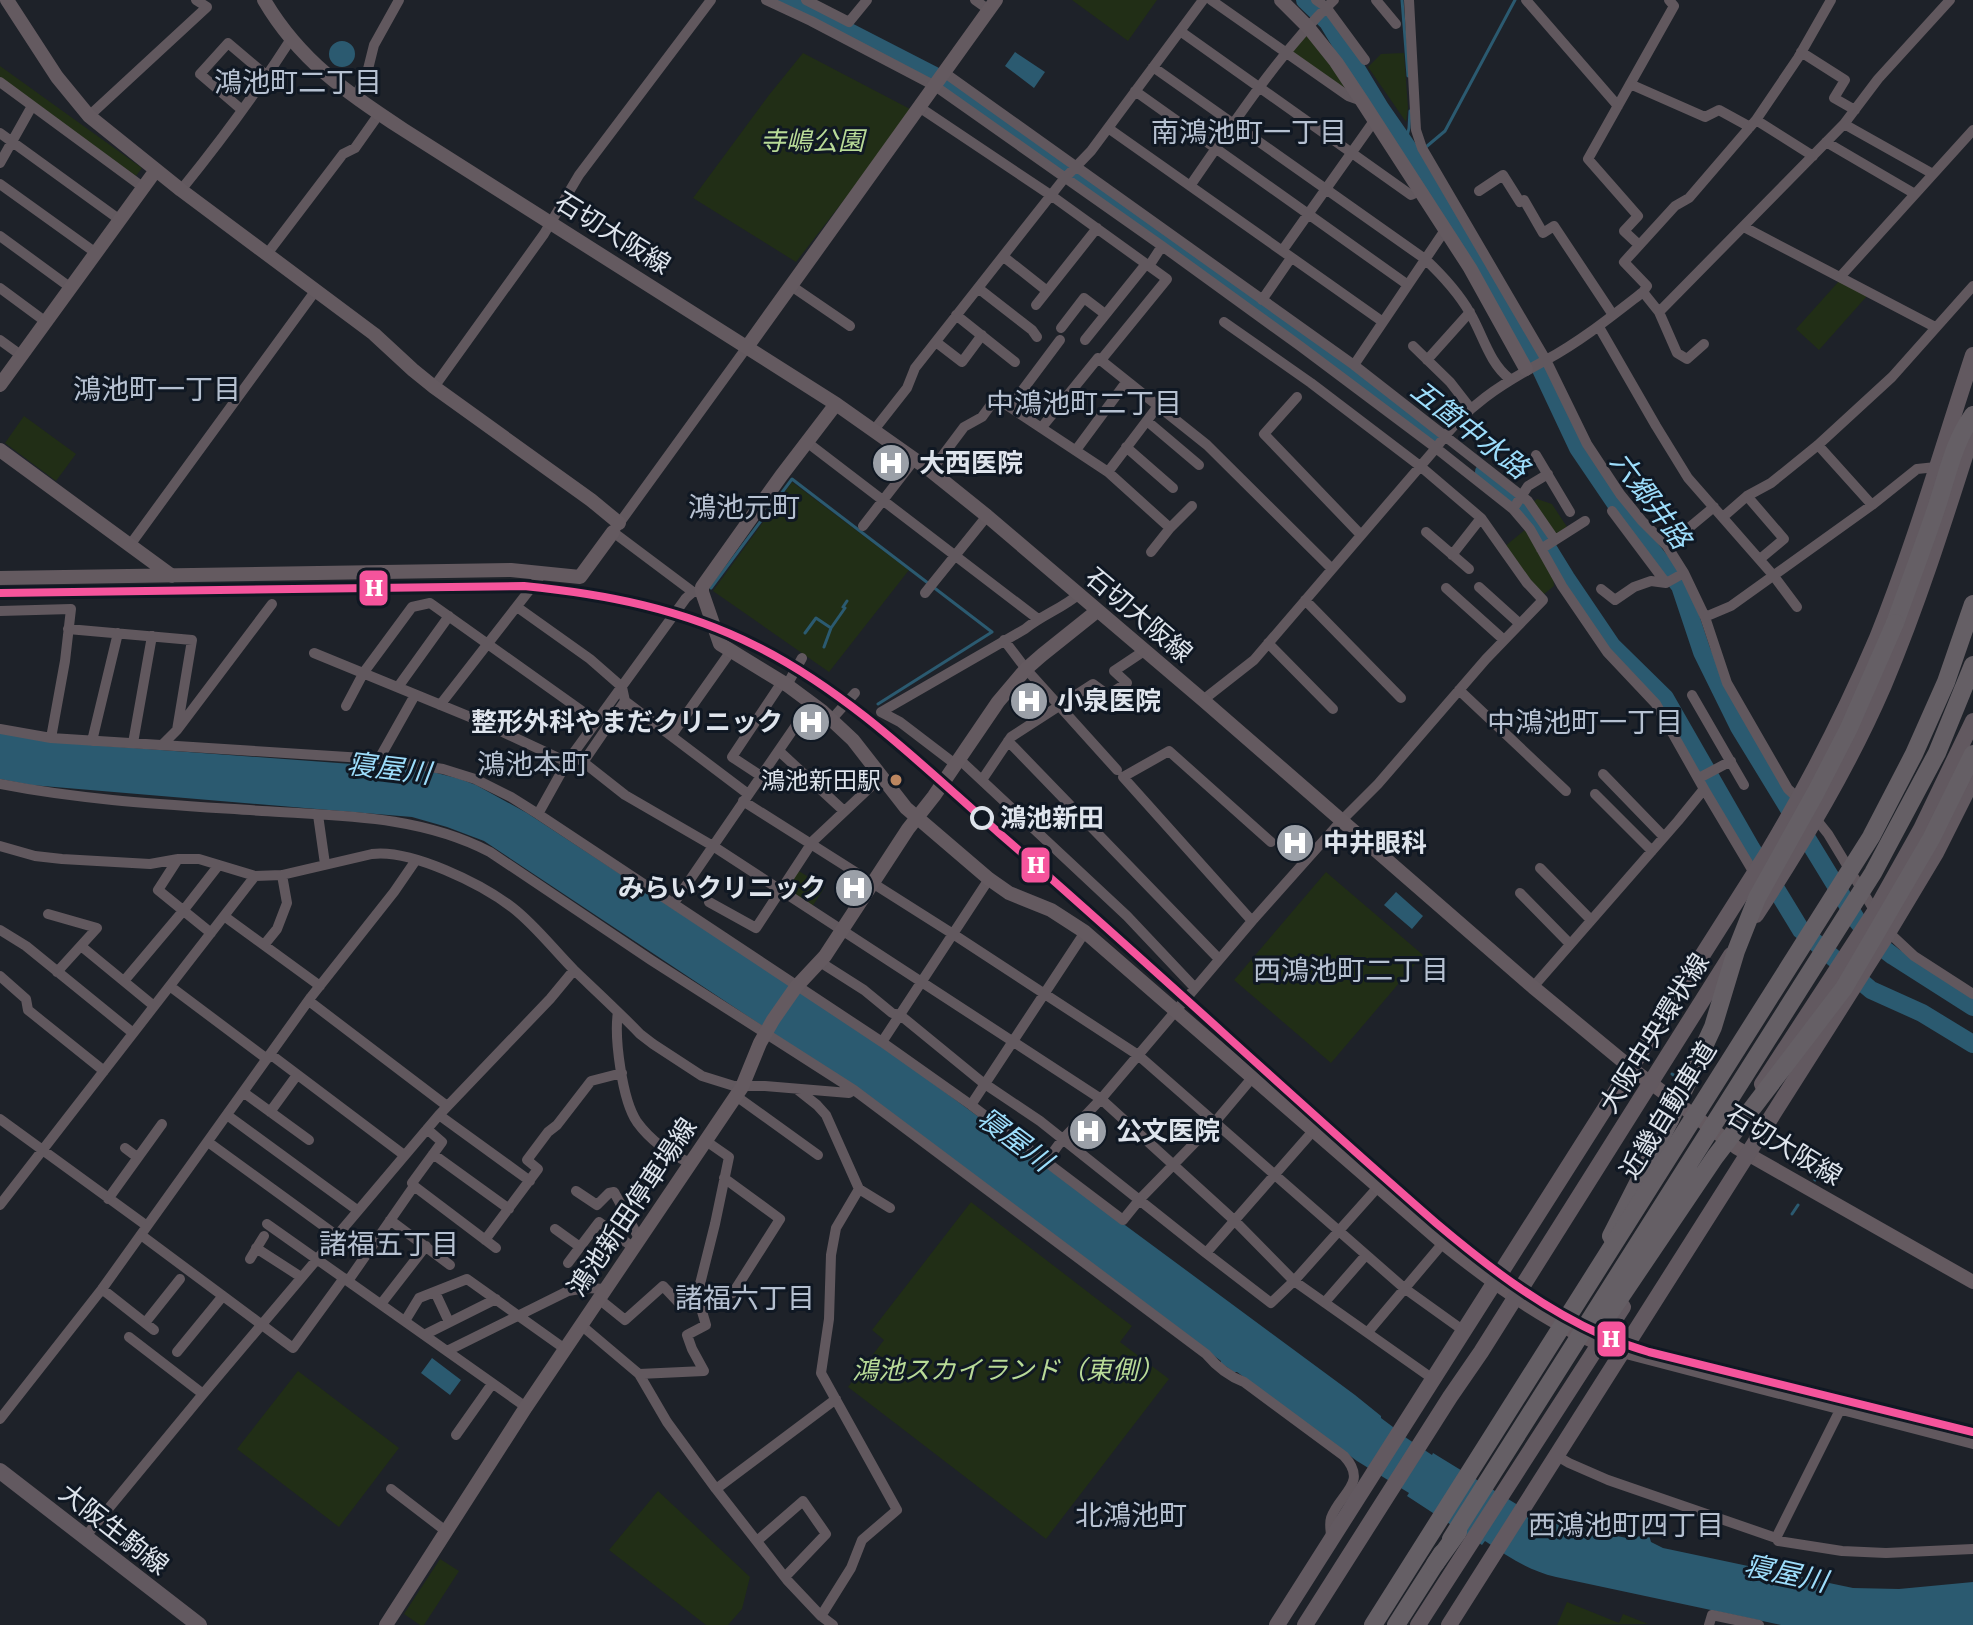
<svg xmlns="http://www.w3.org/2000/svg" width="1973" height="1625" font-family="'Roboto Serif','Noto Sans JP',serif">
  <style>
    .green { fill: #212e16 }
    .water { fill: #2b5a70 }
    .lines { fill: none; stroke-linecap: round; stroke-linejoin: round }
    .stream { stroke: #2b5a70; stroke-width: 3 }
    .river { stroke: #2b5a70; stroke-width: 18 }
    .street { stroke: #61585e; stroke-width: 10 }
    .secondary { stroke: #645a60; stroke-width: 14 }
    .primary { stroke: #625960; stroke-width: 16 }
    .highway { stroke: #655f65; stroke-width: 18 }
    .highway-bridge { stroke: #655f65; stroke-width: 18 }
    .rail-1-casing { stroke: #101823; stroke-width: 14 }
    .rail-1 { stroke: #f5549c; stroke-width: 8 }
    .bus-dot { fill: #bb8660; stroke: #101823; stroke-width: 3 }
    .stop-dot { fill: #101823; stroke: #dee4ec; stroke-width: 4 }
    .labels { text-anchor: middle; stroke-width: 6; stroke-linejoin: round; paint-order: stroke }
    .bus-label { font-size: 24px; fill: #dee4ec; stroke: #101823; text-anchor: end }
    .park-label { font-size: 26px; font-style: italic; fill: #b8da97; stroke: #101823 }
    .street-label { font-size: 26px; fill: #dee4ec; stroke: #101823 }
    .poi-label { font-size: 26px; font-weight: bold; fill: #dee4ec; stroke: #101823; text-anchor: start }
    .stop-label { font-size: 26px; font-weight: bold; fill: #dee4ec; stroke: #101823; text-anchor: start }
    .neighbourhood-label { font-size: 28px; fill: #b6c1d1; stroke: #101823 }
    .water-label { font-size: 28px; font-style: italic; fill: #9dddfb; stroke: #101823 }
    .line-badge { stroke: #101823; stroke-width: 3 }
    .badge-label { font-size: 22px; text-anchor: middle; font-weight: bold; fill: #fff }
  </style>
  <rect width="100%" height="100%" fill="#1e2229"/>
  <path class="green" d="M1072,0H1157L1128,41Z
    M1305,34L1319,48L1346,86L1343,90L1291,54Z
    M803,53L910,109L858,182L796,262L693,198L769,95Z
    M1404,53L1408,108L1406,122L1368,67L1381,54Z
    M0,66L142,168L136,176L0,79Z
    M1840,280L1867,296L1819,350L1796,329Z
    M24,416L76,454L56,481L5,443Z
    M792,482L909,570L829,672L713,591Z
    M1537,499L1552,504L1567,527L1554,535L1532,503Z
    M1526,529L1553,576L1554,586L1543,595L1504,547Z
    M797,870L825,887L812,907L785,890Z
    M1326,872L1423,955L1331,1063L1234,980Z
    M971,1202L1132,1326L1120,1342L1169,1379L1046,1539L848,1387L884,1340L872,1330Z
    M298,1371L399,1448L339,1527L237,1449Z
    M658,1491L750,1577L742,1609L728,1625H706L609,1550Z
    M440,1559L459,1571L424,1625H420L404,1614Z
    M1567,1602L1619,1623L1623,1614L1648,1624L1557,1625Z"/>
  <path class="water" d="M329 54a13 13 0 1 1 26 0a13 13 0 1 1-26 0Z
    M1015,52L1045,72L1034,88L1005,66Z
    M0,731L52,742L379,766L429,771L460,779L476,785L527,813L884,1047L1355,1395L1381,1416V1418L1393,1427V1429L1432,1455L1433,1453L1539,1518L1566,1526L1627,1538L1649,1535L1651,1542L1663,1548L1853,1588L1899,1589L1973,1582V1625H1781L1556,1577C1527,1570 1509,1557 1485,1541L1482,1545L1407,1496L1409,1493L1357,1461L1237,1372H1234L1221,1363V1361L931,1144L803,1053L484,841L447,827L412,817L31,785L0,779Z
    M1396,892L1423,916L1412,929L1384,905Z
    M432,1358L461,1380L450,1395L421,1373Z"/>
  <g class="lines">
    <path class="stream" d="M1402,0L1408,76
      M1405,145L1409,128L1410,111
      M1414,157L1445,131L1515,0
      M711,588L792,479L992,632L878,704
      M831,628L845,608L843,607L847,601
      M805,633L816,618L831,628L824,647
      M1672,1074L1682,1081
      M1778,1137C1793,1145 1816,1149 1822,1165L1815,1180
      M1792,1214L1798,1205"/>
    <path class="river" d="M787,0L933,75L1066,167L1438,436
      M1305,0L1328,22L1380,108L1414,157L1538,363L1578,448L1618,507L1680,586L1702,652L1739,727L1858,922L1876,943L1893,956L1973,1007
      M1484,472L1521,505L1566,578L1612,646L1665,698L1751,848L1801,930L1871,990L1922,1013L1973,1044"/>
    <path class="street" d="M766,0L811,21L935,86L1162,246L1300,346L1436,448L1513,509L1530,529L1562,586L1607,652L1656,704L1704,789L1678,821L1533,987
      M806,0L849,22L867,0
      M975,0L989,10
      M1211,0L1348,96L1362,101
      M1316,0L1326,7L1365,60
      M1376,0L1396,24
      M1409,0L1416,130L1422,148L1546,360L1587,444L1620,494L1642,521L1667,546L1684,573L1705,617L1727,683L1788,789L1802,802
      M1526,0L1618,106
      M1180,31L1411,195L1420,191
      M1801,52L1845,80L1834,98L1855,110
      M1153,67L1425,259C1442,275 1458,292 1470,313C1483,335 1489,363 1510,379
      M945,73L1354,365L1528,501L1555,540
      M0,82L144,188
      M1630,84L1705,117L1719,110L1750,127
      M1135,91L1408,285
      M355,98L367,73L374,45L399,0
      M919,107L1052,196L1167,279L1101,360
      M242,110L200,74L228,43L267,76
      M89,116L207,7L196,0
      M1756,120L1813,156
      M1844,124L1933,174
      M1108,128L1383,322
      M0,133L120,220
      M1826,142L1915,194
      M0,163L32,106
      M0,184L96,253
      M1190,186C1233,124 1280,52 1334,0
      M181,190C220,142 257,92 291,39
      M1479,191L1503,175L1520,202L1524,200L1543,233L1554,226L1613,315
      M1744,227L1935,327
      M0,236L71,288
      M1639,245L1624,231L1638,216L1588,159L1674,6L1669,0
      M1282,251L1374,121
      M267,254L343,154L355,148L379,114
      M1004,257L1047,291
      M1149,266L1162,246
      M1840,277L1973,130
      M790,285L850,326
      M0,288L46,322
      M978,288L1032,330L1037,337
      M1643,292L1647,286L1624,262L1675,206L1689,198L1756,120L1798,58L1831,0
      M1262,300L1291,258
      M1036,305L1097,228
      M1659,312L1677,353L1687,359L1704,344
      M956,315L1015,362
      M1599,327L1656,426L1688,478L1773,575L1797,607
      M1061,328L1084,298L1105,314
      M0,340L22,356
      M1085,340L1146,264
      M936,342L962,362L982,335
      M1413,346L1450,382L1471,409
      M1427,360L1470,312
      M1354,365L1445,230
      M434,387L544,234L579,175L711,0
      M1297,397L1264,434L1361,535
      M1010,407L1060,340
      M1147,421L1199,465
      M1042,427L1098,358L1207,445L1332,569
      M874,430L907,388L915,368L1063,180L1091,151L1203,0
      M808,443L1038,619
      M1818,445L1872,505
      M1126,447L1173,488
      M1076,450L1127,381
      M1536,455L1570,512
      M931,471L964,427L982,417L996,398L1108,472L1170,528
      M1108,472L1158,406
      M1747,496L1784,539L1760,559
      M1513,509L1528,486L1548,474
      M1612,511L1666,583
      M1723,517L1747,496L1771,483L1818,445L1892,377L1973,286
      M863,526L915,459
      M1426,532L1469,569
      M130,545L316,290
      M1667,546L1714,507
      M1541,549L1585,521
      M1151,552L1170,528L1192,506
      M1452,555L1481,518
      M1479,587L1520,624
      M1446,588L1504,640
      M1601,589L1615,600L1634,587L1651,581L1666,583L1684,573
      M702,592H693L613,532L747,347
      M925,593L987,516
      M1305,600L1401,698
      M517,607L590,659L622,687L625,701L748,794
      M0,611L71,609L65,661L51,738
      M1705,617L1731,606L1872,505L1917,469L1936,467
      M68,629L192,640L177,730
      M1004,640L1026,669L1117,770
      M1268,643L1333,709
      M314,653L475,719L567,762
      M787,685L802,658
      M398,687L449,616
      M1459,690L1566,791
      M1692,695L1744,785
      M1203,700L1254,660L1436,448C1464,407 1503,383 1546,360C1581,341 1612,316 1643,292L1659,312L1844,124L1878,79L1950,0
      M440,705L542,574
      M346,706L364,672L412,607L430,603L596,721
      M881,712L1025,629C1042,615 1063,608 1079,594
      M881,712L900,722L955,764
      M832,719L855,693
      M0,729L51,738L379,759L443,769L475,779L511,797L538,814L882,1042L971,1105L1123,1220L1140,1199L1215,1122L1252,1078
      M671,736L731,651
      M92,741L118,633
      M1008,741L1219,959
      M133,743L152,636
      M162,745L177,730L272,604
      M779,751L844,811
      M573,754L625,795L713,846L1101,1099L1235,1221L1294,1281L1433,1379
      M379,759L415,695
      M959,759L1127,916L1194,987
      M584,761L625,701
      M1603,774L1664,837
      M761,776L732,757L782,682
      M1699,778L1731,761
      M982,780L1011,737L1093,684L1108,695L1127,683L1114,671L1144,651
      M0,784C86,801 175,805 262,811C340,816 419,815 490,852L651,960L854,1090L1206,1354C1217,1367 1228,1376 1244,1382L1344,1456C1369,1483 1340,1493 1331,1518C1329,1524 1331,1531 1331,1537
      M1704,789L1754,873
      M1595,794L1652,851
      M743,801L953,934L1138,1055L1404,1288L1464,1331
      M538,814L567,762L686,598L693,592
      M1812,814L1828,834L1877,915
      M318,815L325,864
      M0,846L35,856L62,859L150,864L178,859H199L255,876L282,875L372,854C411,849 482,884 513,908C536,926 554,950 574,970C596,991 619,1012 640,1034L653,1044L702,1076L734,1086H765L849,1093L854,1090
      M178,859L158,890L211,933
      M1540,868L1591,920
      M1520,893L1570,944
      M709,902L756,928L813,841L882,776
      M674,903L812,702
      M48,914L97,928L57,972
      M224,916L320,986
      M1252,921L1123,777L1169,751L1271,842
      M1885,929L1914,956L1973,994
      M0,930L26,946L133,1033
      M264,945L277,929L287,903L282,875
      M81,946L154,1006
      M820,962L864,990L892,1013L900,1015L982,1082L1040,1121L1206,1253L1313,1131
      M0,976L26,999L28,1010L104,1071
      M124,981L183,911L218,866
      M171,987L267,1059
      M309,1001L447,1106
      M618,1012C614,1037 622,1100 637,1122C650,1140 670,1155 691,1163
      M882,1042L989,879
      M270,1054L404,1155
      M798,1090L817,1105L826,1115L859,1189L836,1228L831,1255L829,1319L821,1373L897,1510L862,1540L851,1568L821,1616L833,1625
      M243,1092L309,1140
      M736,1096L818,1155
      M971,1105L1085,932
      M270,1112L297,1075
      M227,1115L357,1210
      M439,1115L530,1181
      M0,1119L147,1226
      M208,1142L336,1235
      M125,1148L137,1157
      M433,1154L509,1209
      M1045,1163L1062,1140L1101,1099L1252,921L1342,820L1378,784L1486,659L1543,600L1527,583L1481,518L1420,466L1311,383L1224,322
      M414,1186L496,1248
      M859,1189L890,1208
      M576,1191L597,1205L609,1193L614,1192L640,1240
      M108,1199L162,1124
      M0,1205L255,876
      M390,1220L450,1265
      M267,1224L526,1407
      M555,1229L580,1247L599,1222L634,1248
      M141,1235L293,1348L344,1278
      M485,1240L538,1169L527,1160L548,1132L557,1125L591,1081L622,1073
      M256,1248L301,1277
      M1206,1253L1271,1303L1294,1281L1378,1187
      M250,1259L264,1236
      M568,1263L580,1247
      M348,1281L414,1186L412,1183L442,1142L427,1129
      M102,1289L154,1330
      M435,1292L449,1322
      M599,1299L625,1320L663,1286L680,1304L696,1300L715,1224L729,1157L706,1141
      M1325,1302L1366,1255
      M381,1304L426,1246
      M405,1321L419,1298L467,1279L565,1349
      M145,1323L180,1279
      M581,1325L639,1374L667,1422L716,1489L787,1580L821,1616
      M1368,1332L1443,1243
      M424,1335L496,1299
      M129,1337L203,1394
      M447,1351L568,1291L586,1288L606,1289
      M177,1352L222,1297
      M1622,1353L1973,1444
      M639,1374L704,1371L692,1349L687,1335L706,1325L701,1308L696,1300L733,1293L780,1219L724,1178
      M0,1419L102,1289L311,997L394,892L416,860
      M456,1435L492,1384
      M1557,1456L1569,1463L1608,1480L1776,1538L1778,1541L1842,1551L1886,1553L1973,1549
      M391,1489L447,1532
      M716,1489L836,1399
      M85,1537L203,1394L439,1115L550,999L574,970
      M1776,1538L1840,1410
      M757,1541L803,1501L826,1534L785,1577
      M1709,1625L1712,1615L1759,1625"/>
    <path class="secondary" d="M7,0L57,77L89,116L181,190L374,334L413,370L434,387L591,500L619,523
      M264,0C299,60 347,93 404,130L836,404L931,471L987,516L1203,700L1533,987L1631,1068L1737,1148L1973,1282
      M1281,0L1308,27L1336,62L1362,101L1470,268L1526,369
      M747,347L996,0
      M0,385L156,170
      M836,404L781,476L702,587V592L720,644L787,685L822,711L853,740L906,808L989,879L1009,893L1051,910L1085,932L1443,1243C1498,1287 1556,1329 1622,1353
      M0,450L172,576
      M0,578L511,570L580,577L613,532
      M386,1625L526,1407L742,1087L760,1043L773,1020L796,987L825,956L908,829L934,796L998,702L1026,669L1042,655L1097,611"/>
    <path class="primary" d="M1756,915C1804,841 1849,766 1884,685C1919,602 1946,516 1973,431
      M1762,1084L1875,911L1921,829L1973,721
      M0,1471L199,1625
      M1277,1625L1766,855C1808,785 1845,713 1877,638C1914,546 1942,449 1973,355
      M1305,1625L1450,1397L1481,1352L1731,955
      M1418,1625L1623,1307
      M1449,1625L1888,933L1936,853L1973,779"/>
    <path class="highway" d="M1895,623C1909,584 1924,545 1937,506C1947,476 1954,441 1973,415
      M1611,1236L1670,1120
      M1396,1625L1442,1553"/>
    <path class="highway-bridge" d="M1670,1120L1713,1027L1736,951L1757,898L1816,792L1849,728L1895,623
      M1607,1317L1715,1157L1844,988L1931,839L1973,754
      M1451,1539L1873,873L1937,753L1973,665
      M1435,1564L1458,1532
      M1373,1625L1871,837L1914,754L1946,682L1973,604"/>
    <defs>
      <path id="rail-1" d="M0,593L524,586C605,594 683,609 756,646C848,692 923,766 999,833C1147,961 1289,1095 1436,1223C1487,1266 1540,1307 1602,1335C1617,1342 1633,1347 1649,1352L1973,1432"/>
    </defs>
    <use href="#rail-1" class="rail-1-casing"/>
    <use href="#rail-1" class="rail-1"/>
  </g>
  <defs>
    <symbol id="hospital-disc" viewBox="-11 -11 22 22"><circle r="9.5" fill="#9ba0a8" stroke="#101823"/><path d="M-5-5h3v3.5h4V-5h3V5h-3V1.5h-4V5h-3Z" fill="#fff"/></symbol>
  </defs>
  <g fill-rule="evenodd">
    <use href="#hospital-disc" x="869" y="441" width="44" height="44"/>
    <use href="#hospital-disc" x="1007" y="679" width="44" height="44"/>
    <use href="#hospital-disc" x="789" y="700" width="44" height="44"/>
    <use href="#hospital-disc" x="1273" y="821" width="44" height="44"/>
    <use href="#hospital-disc" x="832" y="866" width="44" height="44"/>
    <use href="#hospital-disc" x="1066" y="1109" width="44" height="44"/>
  </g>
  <circle class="bus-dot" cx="896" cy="780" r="7"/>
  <circle class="stop-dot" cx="982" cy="818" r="10"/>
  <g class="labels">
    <g class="bus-label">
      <text x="881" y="789">鴻池新田駅</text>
    </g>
    <g class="park-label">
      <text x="812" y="150">寺嶋公園</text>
      <text x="1008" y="1379">鴻池スカイランド（東側）</text>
    </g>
    <g class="street-label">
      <text transform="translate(613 233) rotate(32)" y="9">石切大阪線</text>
      <text transform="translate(1139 615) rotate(40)" y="9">石切大阪線</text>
      <text transform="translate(1654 1033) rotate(-58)" y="9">大阪中央環状線</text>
      <text transform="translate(1668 1110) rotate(-58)" y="9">近畿自動車道</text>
      <text transform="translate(1784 1145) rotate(31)" y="9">石切大阪線</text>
      <text transform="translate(632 1207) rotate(-56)" y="9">鴻池新田停車場線</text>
      <text transform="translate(114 1529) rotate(38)" y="9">大阪生駒線</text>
    </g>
    <g class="poi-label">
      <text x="919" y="472">大西医院</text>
      <text x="1057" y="710">小泉医院</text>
      <text x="783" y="731" text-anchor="end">整形外科やまだクリニック</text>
      <text x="1323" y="852">中井眼科</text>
      <text x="826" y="897" text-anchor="end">みらいクリニック</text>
      <text x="1116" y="1140">公文医院</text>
    </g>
    <g class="stop-label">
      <text x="1000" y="827">鴻池新田</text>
    </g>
    <g class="neighbourhood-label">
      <text x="298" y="92">鴻池町二丁目</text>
      <text x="1249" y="142">南鴻池町一丁目</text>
      <text x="157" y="399">鴻池町一丁目</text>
      <text x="1084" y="413">中鴻池町二丁目</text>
      <text x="744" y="517">鴻池元町</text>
      <text x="1585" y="732">中鴻池町一丁目</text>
      <text x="533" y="774">鴻池本町</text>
      <text x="1351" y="980">西鴻池町二丁目</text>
      <text x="389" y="1254">諸福五丁目</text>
      <text x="745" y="1308">諸福六丁目</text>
      <text x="1131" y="1525">北鴻池町</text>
      <text x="1626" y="1535">西鴻池町四丁目</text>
    </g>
    <g class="water-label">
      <text transform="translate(1470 429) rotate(38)" y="10">五箇中水路</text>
      <text transform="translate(1651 500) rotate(53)" y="10">六郷井路</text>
      <text transform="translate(389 768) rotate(7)" y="10">寝屋川</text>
      <text transform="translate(1015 1139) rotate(37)" y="10">寝屋川</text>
      <text transform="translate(1786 1573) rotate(12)" y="10">寝屋川</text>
    </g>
  </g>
  <g class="line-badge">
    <rect x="358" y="569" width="31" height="38" rx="8" fill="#f5549c"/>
    <rect x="1020" y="846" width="31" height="38" rx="8" fill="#f5549c"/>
    <rect x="1596" y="1320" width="31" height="38" rx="8" fill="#f5549c"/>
  </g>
  <g class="badge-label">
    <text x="374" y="596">H</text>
    <text x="1036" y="873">H</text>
    <text x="1611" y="1347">H</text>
  </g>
</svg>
